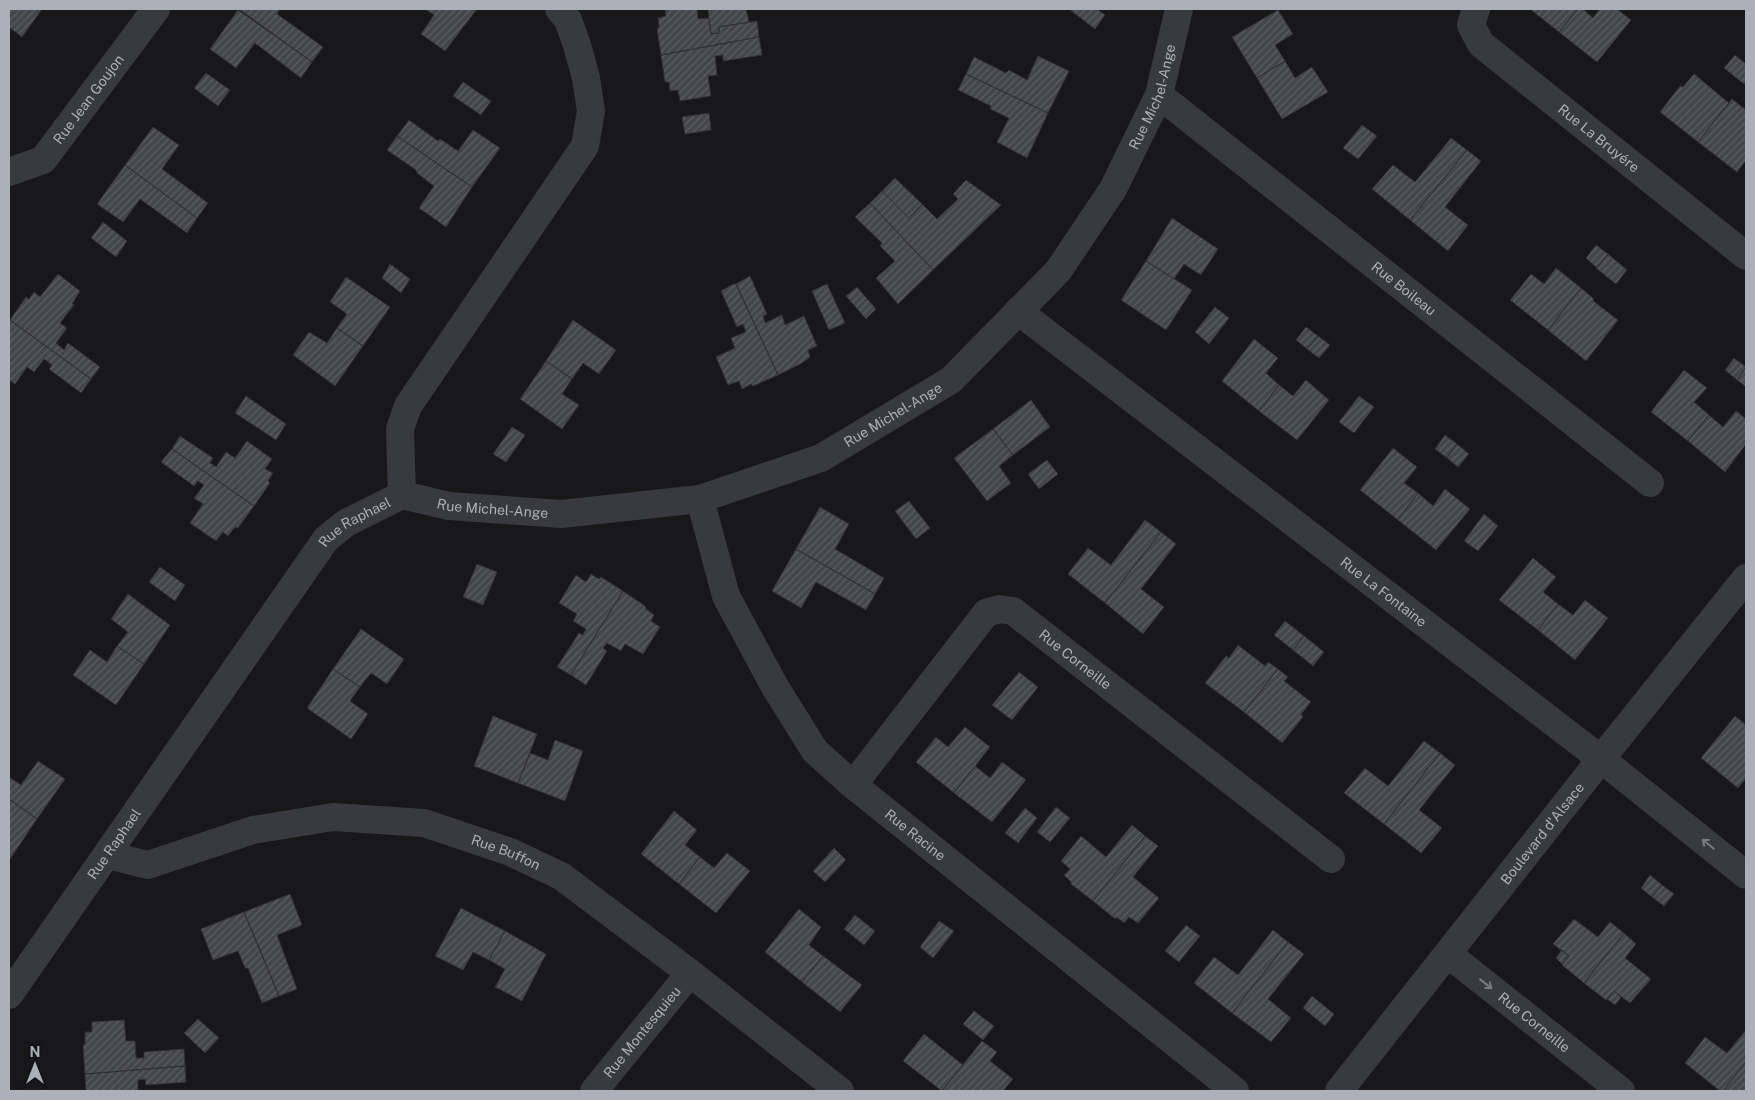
<svg xmlns="http://www.w3.org/2000/svg" width="1755" height="1100" font-family="'Public Sans',sans-serif">
  <style>
    .building { fill: url(#building-hatch); stroke: #323236 }
    .lines { fill: none; stroke-linecap: round; stroke-linejoin: round }
    .minor { stroke: #393a3f; stroke-width: 28 }
    .oneway { stroke: #787b82 }
    .labels { text-anchor: middle; stroke-width: 5; stroke-linejoin: round; paint-order: stroke }
    .street-label { font-size: 14px; fill: #abb0b9; stroke: #131315 }
  </style>
  <defs>
    <pattern id="building-hatch" width="6" height="6" patternUnits="userSpaceOnUse" patternTransform="scale(1.25)"><rect width="6" height="6" fill="#45464a"/><path d="M-1 1l2-2M0 6l6-6M5 7l2-2" fill="none" stroke="#5d5e62"/></pattern>
  </defs>
  <rect width="100%" height="100%" fill="#18181a"/>
  <path class="building" d="M9,9H42L22,37L9,27Z
    M239,9H280L277,14L323,47L312,62Z
    M425,9H477L445,51L421,34L434,15Z
    M665,9H697L698,19L709,18L711,34L719,33V27L757,21L759,37L661,55L657,29L659,27L658,18L666,16Z
    M717,9H746L749,22L719,27V33L711,34L708,10Z
    M1069,9H1097L1105,15L1095,29Z
    M1530,9H1578L1559,32Z
    M1578,9H1583L1593,18L1600,9H1617L1631,20L1597,62L1559,32Z
    M238,10L312,62L301,78L255,43L236,68L210,49Z
    M1278,10L1293,34L1275,45L1285,61L1257,78L1232,37Z
    M759,37L762,55L723,61V55L715,56L717,75L708,76L711,96L680,101L678,90L670,91L669,82H665L661,55Z
    M1735,55L1746,64V81L1744,84L1724,68Z
    M1038,56L1069,71L1048,113L966,74L974,57L1006,73L1009,70L1027,80Z
    M1285,61L1295,78L1312,67L1328,92L1282,119L1257,78Z
    M206,73L230,90L218,106L194,88Z
    M966,74L1048,113L1027,158L997,142L1009,118L990,109L991,106L958,90Z
    M1694,74L1729,103L1698,142L1660,112L1680,86L1683,87Z
    M463,82L491,101L481,115L453,96Z
    M1732,99L1746,110V160L1737,172L1698,142Z
    M709,113L711,130L685,134L682,117Z
    M409,120L438,141L440,139L458,151L473,130L500,148L472,187L397,136Z
    M1362,125L1377,136L1358,159L1343,148Z
    M153,127L179,145L162,169L208,203L197,218L125,165Z
    M397,136L472,187L446,227L419,208L434,186L417,173L416,170L387,150Z
    M1451,138L1467,150L1410,220L1372,189L1393,165L1415,182Z
    M1467,150L1481,161L1445,207L1468,225L1448,251L1410,220Z
    M125,165L197,218L187,233L140,199L123,222L97,204Z
    M895,178L922,204L909,218L882,191Z
    M966,180L1001,205L933,270L870,203L882,191L909,218L922,204L937,219L958,199L953,194Z
    M870,203L933,270L898,304L876,278L895,261L880,246L882,243L855,217Z
    M1172,218L1218,249L1201,275L1184,264L1174,279L1146,261Z
    M103,222L127,241L116,257L91,238Z
    M1596,245L1608,254L1597,268L1586,258Z
    M1608,254L1627,270L1616,284L1596,268Z
    M1146,261L1192,290L1166,330L1121,300Z
    M390,264L410,279L401,293L382,278Z
    M1556,268L1581,288L1548,330L1510,300L1531,274L1544,284Z
    M58,274L80,291L72,304L74,305L60,323L67,328L56,343L64,350L68,343L100,367L91,379L10,320L26,297L29,299L34,292L40,297Z
    M750,276L767,314L763,316L765,323L782,315L785,325L804,316L817,346L808,350L810,357L802,363L778,375L736,284Z
    M346,277L390,307L363,346L337,328L347,314L330,302Z
    M733,284H736L778,375L753,386L751,384L742,389L739,381L728,385L716,357L735,348L731,338L746,332L743,324L737,327L721,291Z
    M827,284L845,323L829,330L812,291Z
    M857,287L876,309L866,319L846,296Z
    M1581,288L1594,299L1593,301L1618,320L1586,361L1548,330Z
    M1215,307L1229,318L1209,344L1195,332Z
    M10,320L91,379L81,393L49,369L52,365L44,359L34,372L27,367L15,384L9,380V322Z
    M573,320L616,350L599,374L583,363L572,379L546,361Z
    M1306,327L1318,336L1307,349L1296,340Z
    M337,328L363,346L335,386L293,355L309,332L327,343Z
    M1318,336L1330,345L1319,358L1307,349Z
    M1254,339L1278,358L1266,373L1279,385L1259,411L1222,381Z
    M1734,358L1746,367L1737,380L1725,370Z
    M546,361L572,379L562,394L579,405L562,429L520,399Z
    M1746,367V387L1737,380Z
    M1684,370L1707,388L1694,402L1709,415L1688,441L1651,412Z
    M1306,380L1329,400L1297,440L1259,411L1279,385L1293,396Z
    M246,396L286,424L276,440L235,413Z
    M1359,396L1374,407L1354,433L1339,422Z
    M1031,400L1050,427L1013,455L993,429Z
    M1736,411L1746,419V444L1725,472L1688,441L1709,415L1723,427Z
    M512,427L525,435L506,462L493,454Z
    M993,429L1013,455L999,466L1011,483L987,501L954,458Z
    M1445,435L1457,444L1447,458L1435,449Z
    M180,436L213,458L210,463L216,467L226,452L235,458L247,441L272,459L265,469L273,473L268,481L270,483L254,506L172,449Z
    M1457,444L1469,454L1458,467L1447,458Z
    M1393,448L1417,467L1404,483L1418,493L1398,520L1360,490Z
    M172,449L254,506L238,528L235,527L228,536L223,532L216,541L190,523L203,504L194,498L204,485L198,481L194,486L161,462Z
    M1047,460L1058,474L1039,489L1028,474Z
    M1445,489L1470,509L1436,550L1398,520L1418,493L1433,506Z
    M909,501L930,528L916,539L895,511Z
    M820,507L849,524L835,549L884,578L875,594L796,549Z
    M1484,514L1498,526L1478,551L1464,541Z
    M1145,520L1161,532L1105,603L1068,574L1088,548L1111,565Z
    M1161,532L1176,544L1141,589L1164,607L1143,634L1105,603Z
    M796,549L875,594L866,610L816,582L801,608L772,591Z
    M1533,558L1556,577L1543,592L1558,604L1538,630L1499,600Z
    M477,564L497,572L483,605L463,597Z
    M160,567L185,585L175,601L149,582Z
    M591,574L599,579L601,577L623,591L571,675L557,667L579,633L583,635L586,629L573,621L577,614L559,603L576,575L586,582Z
    M623,591L645,606L646,609L654,615L651,621L660,627L643,654L625,644L621,651L607,643L603,648L607,651L586,685L571,675Z
    M128,594L170,625L144,664L117,646L128,632L111,619Z
    M1585,600L1608,618L1575,660L1538,630L1558,604L1573,615Z
    M1285,621L1304,636L1293,650L1274,635Z
    M361,629L404,659L387,684L371,673L360,687L333,669Z
    M1304,636L1324,652L1313,666L1293,650Z
    M1238,645L1265,666L1268,662L1278,669L1244,712L1205,683L1226,656L1229,658Z
    M117,646L144,664L116,705L73,675L90,650L107,662Z
    M333,669L360,687L350,701L368,714L351,739L307,708Z
    M1278,669L1288,677L1284,681L1311,702L1301,714L1303,717L1282,743L1244,712Z
    M1019,672L1038,687L1012,720L992,705Z
    M493,716L537,734L518,783L474,766Z
    M1735,716L1746,725V778L1738,788L1701,758Z
    M965,727L990,747L954,793L916,762L936,737L948,747Z
    M555,740L583,751L565,801L518,783L530,753L548,760Z
    M1424,741L1440,753L1384,824L1344,793L1365,768L1388,786Z
    M1440,753L1455,765L1419,810L1442,828L1421,853L1384,824Z
    M38,761L65,779L37,819L9,799V777L21,785Z
    M1002,762L1026,780L992,822L954,793L975,766L990,778Z
    M9,799L37,819L10,859L9,858Z
    M1056,807L1070,818L1050,842L1037,832Z
    M1025,808L1037,818L1018,843L1005,833Z
    M674,811L697,830L685,845L700,857L679,884L641,854Z
    M1132,825L1145,836L1093,901L1071,884V882L1064,875L1070,869L1061,861L1081,836L1106,857Z
    M1145,836L1158,846L1133,877L1159,898L1138,923L1129,917L1124,923L1118,918H1114L1093,901Z
    M834,848L846,860L825,882L813,871Z
    M727,853L750,871L716,913L679,884L700,857L714,868Z
    M1650,875L1662,885L1652,897L1641,888Z
    M1662,885L1674,894L1664,906L1652,897Z
    M290,894L302,925L277,935L297,989L279,996L244,912Z
    M461,908L505,931L489,960L473,952L463,970L435,956Z
    M799,909L821,927L809,945L823,956L802,982L765,952Z
    M244,912L279,996L262,1003L248,968H245L238,951L213,960L201,929Z
    M855,915L875,931L864,945L844,929Z
    M1574,919L1598,937L1610,922L1624,933L1584,983L1562,965L1569,956L1553,944Z
    M939,921L954,931L933,958L920,947Z
    M1186,925L1200,936L1179,962L1165,951Z
    M1273,930L1288,942L1232,1013L1194,983L1214,957L1238,975Z
    M505,931L546,954L522,1001L495,987L505,969L489,960Z
    M1624,933L1636,944L1625,958L1651,979L1630,1003L1614,991L1606,1000L1584,983Z
    M1288,942L1304,954L1268,999L1291,1018L1271,1042L1232,1013Z
    M1562,950L1569,956L1562,964L1556,958Z
    M823,956L862,985L840,1012L802,982Z
    M1614,991L1621,997L1615,1005L1607,999Z
    M1312,996L1334,1014L1325,1026L1303,1008Z
    M974,1011L994,1026L983,1040L963,1024Z
    M198,1019L219,1038L205,1053L184,1033Z
    M124,1020L126,1041H135L136,1058H144V1052L184,1049L185,1066L85,1074L83,1045L85,1044V1032H92V1022Z
    M1746,1030V1062L1723,1091H1720L1685,1063L1705,1037L1727,1053Z
    M924,1034L963,1065L942,1091L903,1061Z
    M982,1041L997,1052L990,1061L1013,1079L1003,1091H942Z
    M1746,1062V1091H1723Z
    M185,1066L186,1082L146,1085L145,1079L138,1080V1091H86L85,1074Z"/>
  <g class="lines">
    <g class="minor">
      <path id="s1" d="M1476,9L1471,25L1481,44L1746,256"/>
      <path id="s2" d="M1159,95L1650,483"/>
      <path id="s3" d="M9,172L43,160L156,9"/>
      <path id="s4" d="M1018,311L1601,759L1746,875"/>
      <path id="s5" d="M402,495L449,506L561,514L700,499L821,458L951,380L1058,271L1113,189L1159,95L1179,9"/>
      <path id="s6" d="M700,499L726,596L775,687L815,751L853,785L1235,1091"/>
      <path id="s7" d="M853,785L986,613L999,609L1013,611L1331,859"/>
      <path id="s8" d="M108,855L148,865L253,830L333,817L424,823L510,852L561,876L690,973L840,1091"/>
      <path id="s9" d="M1448,954L1621,1091"/>
      <path id="s10" d="M9,995L326,539L346,523L402,495L400,429L408,406L585,146L591,111L586,78L577,45L568,20L559,9"/>
      <path id="s11" d="M594,1091L690,973"/>
      <path id="s12" d="M1339,1091L1601,759L1746,578"/>
    </g>
  </g>
  <defs><path id="oneway-shaft" d="M-6 0H5M1.5-3L5.5 0L1.5 3" fill="none" stroke-width="1.6" stroke-linecap="round" stroke-linejoin="round" transform="scale(1.25)"/></defs>
  <g class="oneway">
    <use href="#oneway-shaft" transform="translate(1708 844) rotate(-141)"/>
    <use href="#oneway-shaft" transform="translate(1486 984) rotate(38)"/>
  </g>
  <g class="labels">
    <g class="street-label">
      <text dy="5" stroke="none"><textPath href="#s5" startOffset="932">Rue Michel-Ange</textPath></text>
      <text dy="5" stroke="none"><textPath href="#s3" startOffset="112">Rue Jean Goujon</textPath></text>
      <text dy="5" stroke="none"><textPath href="#s1" startOffset="189">Rue La Bruyére</textPath></text>
      <text dy="5" stroke="none"><textPath href="#s2" startOffset="312">Rue Boileau</textPath></text>
      <text dy="5" stroke="none"><textPath href="#s5" startOffset="512">Rue Michel-Ange</textPath></text>
      <text dy="5" stroke="none"><textPath href="#s5" startOffset="92">Rue Michel-Ange</textPath></text>
      <text dy="5" stroke="none"><textPath href="#s10" startOffset="589">Rue Raphael</textPath></text>
      <text dy="5" stroke="none"><textPath href="#s4" startOffset="461">Rue La Fontaine</textPath></text>
      <text dy="5" stroke="none"><textPath href="#s7" startOffset="324">Rue Corneille</textPath></text>
      <text dy="5" stroke="none"><textPath href="#s12" startOffset="328">Boulevard d'Alsace</textPath></text>
      <text dy="5" stroke="none"><textPath href="#s6" startOffset="410">Rue Racine</textPath></text>
      <text dy="5" stroke="none"><textPath href="#s10" startOffset="184">Rue Raphael</textPath></text>
      <text dy="5" stroke="none"><textPath href="#s8" startOffset="411">Rue Buffon</textPath></text>
      <text dy="5" stroke="none"><textPath href="#s9" startOffset="110">Rue Corneille</textPath></text>
      <text dy="5" stroke="none"><textPath href="#s11" startOffset="76">Rue Montesquieu</textPath></text>
    </g>
  </g>
  <rect width="1755" height="1100" fill="none" stroke="#abb0b9" stroke-width="20"/>
  <g transform="translate(35 1065)" stroke="#131315" stroke-width="4" paint-order="stroke">
  <path d="M0-4L9 19L0 12L-9 19Z" fill="#abb0b9"/>
  <text y="-8" font-size="14" font-weight="bold" text-anchor="middle" fill="#abb0b9">N</text>
  </g>
</svg>
